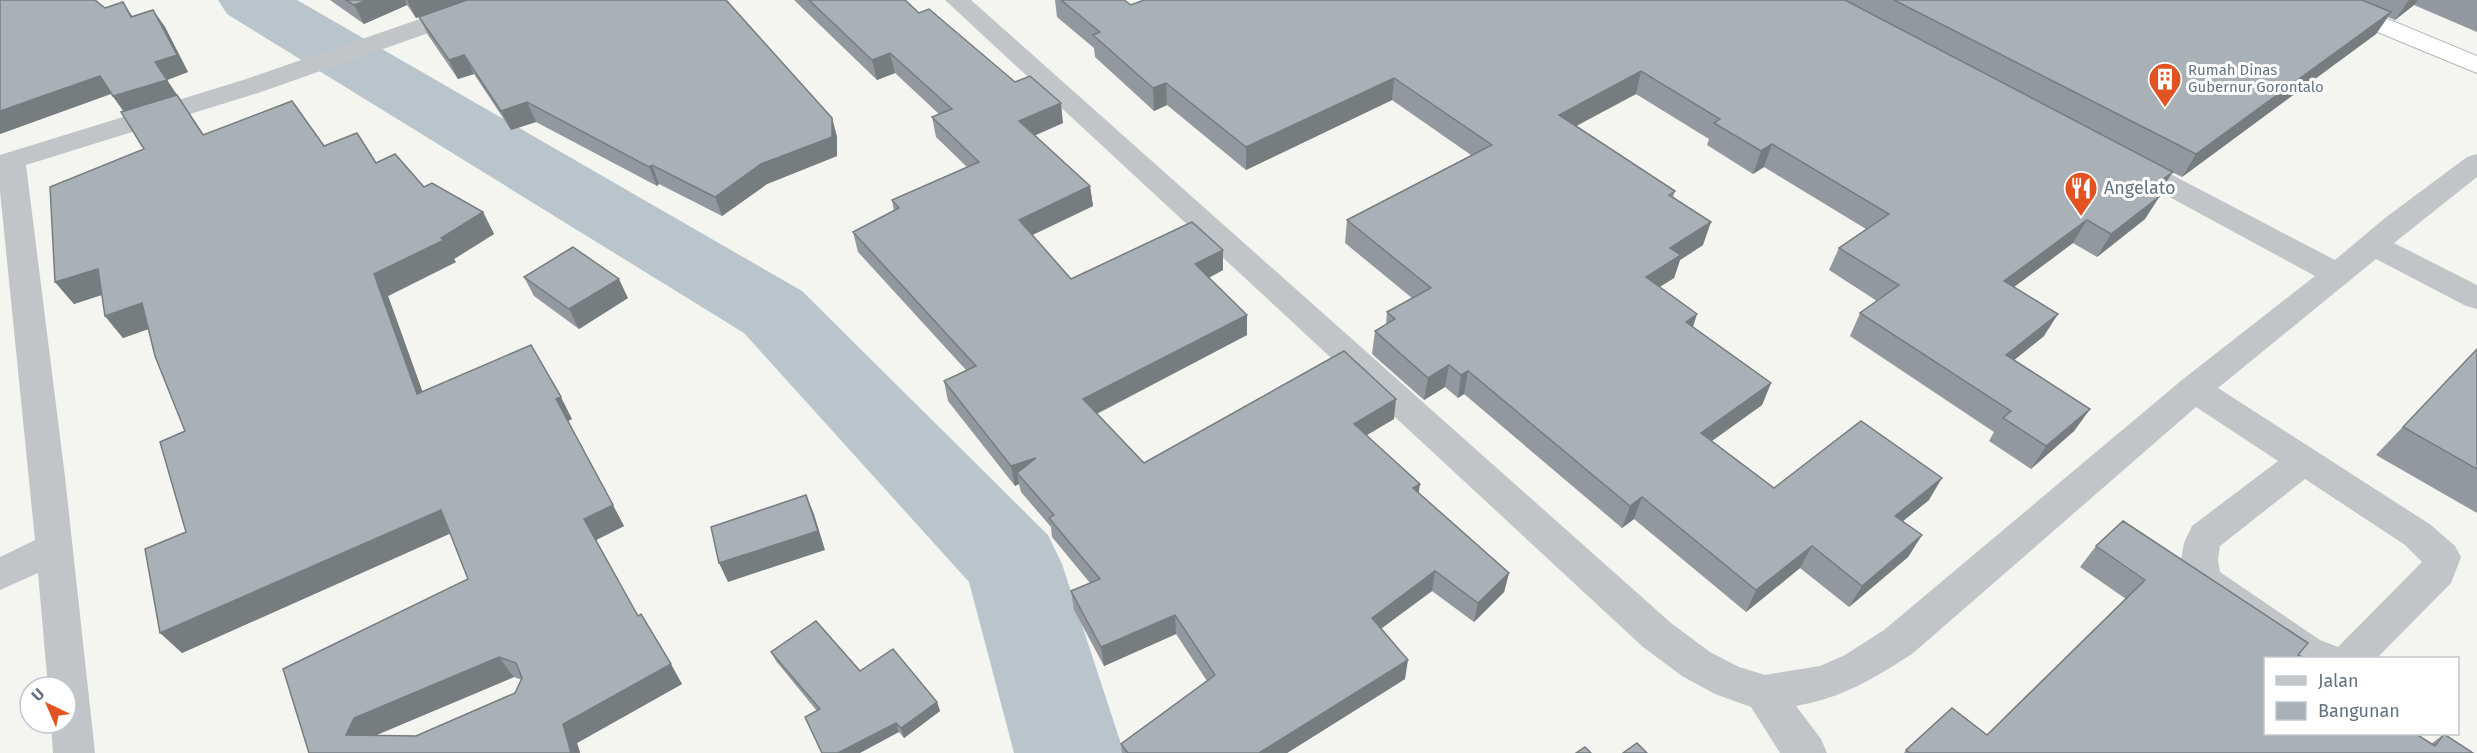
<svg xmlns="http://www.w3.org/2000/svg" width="2477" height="753" font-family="'Fira Sans',sans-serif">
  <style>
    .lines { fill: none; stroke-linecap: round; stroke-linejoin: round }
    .river { fill: #bac5cb; fill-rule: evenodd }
    .highway-casing { stroke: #b4b7ba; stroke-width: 2 }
    .minor { fill: #c1c5c8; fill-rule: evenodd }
    .highway { fill: #fff; fill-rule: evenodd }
    .wall { fill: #92989d; fill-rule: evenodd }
    .shaded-wall { fill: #777c7f }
    .building { fill: #aab1b6; stroke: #777c7f; stroke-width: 1.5; fill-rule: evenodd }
    .labels { text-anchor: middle; stroke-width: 6; stroke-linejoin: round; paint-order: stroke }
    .far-poi-label { font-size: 15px; fill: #637381; stroke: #fff; text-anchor: start }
    .poi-label { font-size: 18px; fill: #637381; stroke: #fff; text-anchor: start }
  </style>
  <rect width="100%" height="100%" fill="#f4f4f0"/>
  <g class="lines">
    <path class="river" d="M218,0H297L802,291L1048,535L1062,564L1124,753H1014L969,582L744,333L227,14Z"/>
    <defs>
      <path id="highway" d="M2309,0H2342L2477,56V73L2312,5Z"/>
    </defs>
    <use href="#highway" class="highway-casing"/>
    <path class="minor" d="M475,0H511L508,5L261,92L26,165L65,477L95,753H53L51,723H66V687H48L38,573L0,590V557L35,540L0,191V155L243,80Z
      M945,0H971L1671,623L1710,652L1739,667L1765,675L1820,666L1845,655L1884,630L2182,380L2315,276L2116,168L2112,162L2116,156L2126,153L2136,156L2335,260L2385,218L2467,157L2477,154V177L2394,243L2477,285V309L2466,306L2376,259L2218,388L2431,525L2455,546L2461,557L2451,583L2377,658H2284L2193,593L2184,576L2181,560L2184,543L2192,526L2278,461L2196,407L1912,654C1873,679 1842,698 1796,706L1821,739L1827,753H1780L1751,707L1715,694L1682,676L1643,647ZM2305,479L2405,545L2422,562L2338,647L2320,640L2220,572L2218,560L2220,546Z"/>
    <use href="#highway" class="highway"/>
  </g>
  <path class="wall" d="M0,0L105,8L123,2L133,17L153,10L165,27L188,72L167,80L204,135L324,146L376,163L424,187L483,212L494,234L454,259L456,262L388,296L422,391L572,419L568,421L624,526L596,540L638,616L682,684L577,743L580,753H309L468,579L450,533L182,653L186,532L185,431L148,329L123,338L105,316L102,295L74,304L55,282L144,149L123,111L111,94L0,134ZM514,677L522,680L515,693L416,736L376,735Z
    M330,0H726L832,118L837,137V156L767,184L722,216L659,184L657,186L536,122L511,130L474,74L458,79L428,35L419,17L416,18L407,5L364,24Z
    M794,0H905L919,13L1063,123L1034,136L1090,186L1093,206L1032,235L1071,279L1223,270L1209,278L1247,335L1097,414L1144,463L1394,419L1366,435L1420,484L1418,493L1509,573L1504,592L1474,622L1432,591L1381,628L1405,679L1287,753H1122L1121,744L1207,681L1176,634L1104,666L1074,610L1071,591L1090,583L1052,537L1051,527L1021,492L1019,484L1015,486L948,401L944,381L966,370L858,252L853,232L894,211L892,200L967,167L936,137L932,117L939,114L895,73L877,80Z
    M1055,0H1124L1131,5L1144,0H2477V32L2414,5L2395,20L2388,17L2376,34L2182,177L2172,172L2157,195L2145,219L2097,257L2073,243L2014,287L2044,336L2014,360L2090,409L2074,431L2031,469L1989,441L1994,432L1850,336L1860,313L1877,301L1829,270L1839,248L1866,229L1764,167L1753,174L1707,145L1709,139L1636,94L1575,126L1675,191L1673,197L1703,245L1680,260L1674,278L1659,287L1697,314L1693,327L1771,383L1762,405L1712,441L1774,488L1929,500L1903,521L1922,535L1908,557L1849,607L1800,568L1746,612L1634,519L1622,528L1464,394L1458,398L1445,387L1424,400L1372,354L1375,331L1386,325L1387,312L1412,298L1345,243L1347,220L1471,155L1392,100L1246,170L1167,105L1154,111L1095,57L1094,48L1057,17Z
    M524,277L628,298L579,329L534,296Z
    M2477,349V513L2376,455Z
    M2096,546L2298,655L2431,744L2444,734L2473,753H1904L1906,750L1987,735L2126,599L2080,567Z
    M771,652L860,671L937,702L940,711L904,738L899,732L817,711L776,661Z"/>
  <path class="shaded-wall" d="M367,0H405L407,5L364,24L354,5Z
    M407,0H468L416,18Z
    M2409,0H2418L2414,5L2395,20Z
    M153,10L165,27L188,72L167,80L218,156L126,114L113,96Z
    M2391,12L2376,34L2182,177L2196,154Z
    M890,53L895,73L877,80L872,60Z
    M464,55L474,74L458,79L449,60Z
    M1641,71L1636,94L1554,138L1559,115Z
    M100,76L113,93L0,134V111Z
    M1394,78L1392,100L1246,170V147Z
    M1166,83L1167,105L1154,111L1153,88Z
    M527,102L536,122L511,130L501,111Z
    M1061,103L1063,123L1021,141L1019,121Z
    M832,118L837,137V156L767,184L722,216L715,197L761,164Z
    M1772,144L1764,167L1753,174L1761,151Z
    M652,165L659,184L657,186L649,167Z
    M2173,172L2158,194L2133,213L2147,190Z
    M1090,186L1093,206L1022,240L1019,220Z
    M2160,196L2145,219L2097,257L2111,234Z
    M483,212L494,234L454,259L456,262L388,296L431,415L417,394L374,274L441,238Z
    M2087,220L2073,243L1991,304L2004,281Z
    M1711,222L1703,245L1680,260L1674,278L1639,300L1646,277L1670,248Z
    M1223,250V270L1196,284L1195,264Z
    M98,269L116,290L74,304L55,282Z
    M619,279L628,298L579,329L569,309Z
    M142,303L160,325L123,338L105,316Z
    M1697,314L1689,337L1686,322Z
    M2058,314L2044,336L1992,378L2006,355Z
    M1247,315V335L1086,419L1083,399Z
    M1449,365L1445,387L1424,400L1428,378Z
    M1468,371L1464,394L1458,398L1461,375Z
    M1771,383L1762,405L1692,455L1701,433Z
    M561,397L572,419L568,421L624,526L596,540L649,636L584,519L556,399Z
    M1396,399L1394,419L1352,444L1354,424Z
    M2090,409L2074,431L2031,469L2046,446Z
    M1036,458L1017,473L1019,484L1015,486L1011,466Z
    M1942,478L1929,500L1882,538L1895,516Z
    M1420,484L1417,503L1413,488Z
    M806,495L814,514L825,550L728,582L719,563Z
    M1642,497L1634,519L1622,528L1630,506Z
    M441,510L456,531L182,653L160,633Z
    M1922,535L1908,557L1849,607L1862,586Z
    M1812,546L1800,568L1746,612L1756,590Z
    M1435,571L1432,591L1370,637L1372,618Z
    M1509,573L1504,592L1474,622L1478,603Z
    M1175,615L1176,634L1104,666L1101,647Z
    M499,657L514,677L372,737L346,735L354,718Z
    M1408,660L1405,679L1287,753H1259Z
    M671,664L682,684L577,743L580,753H571L563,724Z
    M937,702L940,711L904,738L901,728Z
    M896,723L899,732L860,753H838Z"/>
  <path class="building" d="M0,0H95L105,8L123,2L131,17L153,10L177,55L155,62L167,80L113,96L100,76L0,111Z
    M346,0H367L354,5Z
    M467,0H726L832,118V137L761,164L715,197L652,165L649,167L527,102L501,111L464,55L449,60L419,17Z
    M809,0H905L919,13L929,9L1015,82L1030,76L1061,103L1019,121L1090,186L1019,220L1071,279L1192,222L1223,250L1195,264L1247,315L1083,399L1144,463L1344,351L1396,399L1354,424L1420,484L1413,488L1509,573L1478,603L1435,571L1372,618L1408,660L1259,753H1128L1121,744L1215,675L1175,615L1101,647L1071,591L1100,579L1049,518L1054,515L1017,473L1036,458L1011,466L944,381L976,366L853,232L899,208L892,200L979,162L932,117L952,109L890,53L872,60Z
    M1061,0H1124L1131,5L1144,0H1845L2173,172L2147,190L2160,196L2111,234L2087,220L2004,281L2058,314L2006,355L2090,409L2046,446L2003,418L2011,411L1860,313L1899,285L1839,248L1889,214L1772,144L1761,151L1714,123L1720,119L1641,71L1559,115L1675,191L1669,195L1711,222L1670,248L1681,255L1646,277L1697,314L1686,322L1771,383L1701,433L1774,488L1861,421L1942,478L1895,516L1922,535L1862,586L1812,546L1756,590L1642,497L1630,506L1468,371L1461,375L1449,365L1428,378L1375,331L1395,319L1387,312L1431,288L1347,220L1492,145L1394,78L1246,147L1166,83L1153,88L1093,35L1100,32Z
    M1894,0H2362L2391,12L2196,154Z
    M177,95L203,135L292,101L324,146L357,133L376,163L395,154L424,187L432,183L483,212L441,238L444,240L374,274L417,394L531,345L561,397L556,399L613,505L584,519L638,616L641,614L671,664L563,724L571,753H309L283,669L468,579L441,510L160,633L145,549L186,532L160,442L185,431L155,356L142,303L105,316L98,269L55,282L50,187L144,149L121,112ZM499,657L516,663L522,678L515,693L416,736L346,735L354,718Z
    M573,247L619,279L569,309L524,277Z
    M2477,349V469L2403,427Z
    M806,495L818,531L719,563L711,527Z
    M2123,521L2308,643L2298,655L2304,658H2265V734H2416L2435,746L2444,734L2473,753H1910L1906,750L1952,708L1987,735L2145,580L2096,546Z
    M816,621L860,671L893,649L937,702L901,728L896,723L838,753H822L805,717L820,709L771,652Z
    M1637,743L1647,753H1623Z
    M1585,747L1591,753H1576Z"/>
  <defs>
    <symbol id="building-pin" viewBox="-11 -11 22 30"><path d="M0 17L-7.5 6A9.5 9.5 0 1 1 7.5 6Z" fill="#e35221" stroke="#fff"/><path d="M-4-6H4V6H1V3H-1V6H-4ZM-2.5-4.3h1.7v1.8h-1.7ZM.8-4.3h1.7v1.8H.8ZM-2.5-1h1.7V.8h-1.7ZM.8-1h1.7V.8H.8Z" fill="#fff"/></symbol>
    <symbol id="restaurant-pin" viewBox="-11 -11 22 30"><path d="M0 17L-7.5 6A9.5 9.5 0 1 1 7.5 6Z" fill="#e35221" stroke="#fff"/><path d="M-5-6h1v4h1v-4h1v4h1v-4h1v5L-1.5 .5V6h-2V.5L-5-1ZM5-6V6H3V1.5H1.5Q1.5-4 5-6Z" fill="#fff"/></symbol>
  </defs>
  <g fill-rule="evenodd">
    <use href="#building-pin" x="2146" y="60" width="38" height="52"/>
    <use href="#restaurant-pin" x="2062" y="169" width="38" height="52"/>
  </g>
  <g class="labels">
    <g class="far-poi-label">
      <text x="2188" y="75">Rumah Dinas<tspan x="2188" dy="17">Gubernur Gorontalo</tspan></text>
    </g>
    <g class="poi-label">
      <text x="2104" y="194">Angelato</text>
    </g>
  </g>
  <rect x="2264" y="657" width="195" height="78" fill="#ffffff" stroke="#c1c7cd" stroke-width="1.5"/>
  <rect x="2276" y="676" width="30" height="9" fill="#c1c5c8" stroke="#c1c7cd" stroke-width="1.5"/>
  <text x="2318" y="687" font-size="18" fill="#637381">Jalan</text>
  <rect x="2276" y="702" width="30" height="18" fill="#aab1b6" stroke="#c1c7cd" stroke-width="1.5"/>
  <text x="2318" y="717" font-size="18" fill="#637381">Bangunan</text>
  <g transform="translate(48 705) rotate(316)"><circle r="28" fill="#ffffff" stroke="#c1c7cd" stroke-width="1.5"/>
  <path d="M0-4.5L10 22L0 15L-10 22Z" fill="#e35221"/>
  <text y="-9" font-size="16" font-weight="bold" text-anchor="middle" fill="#637381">U</text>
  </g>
</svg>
